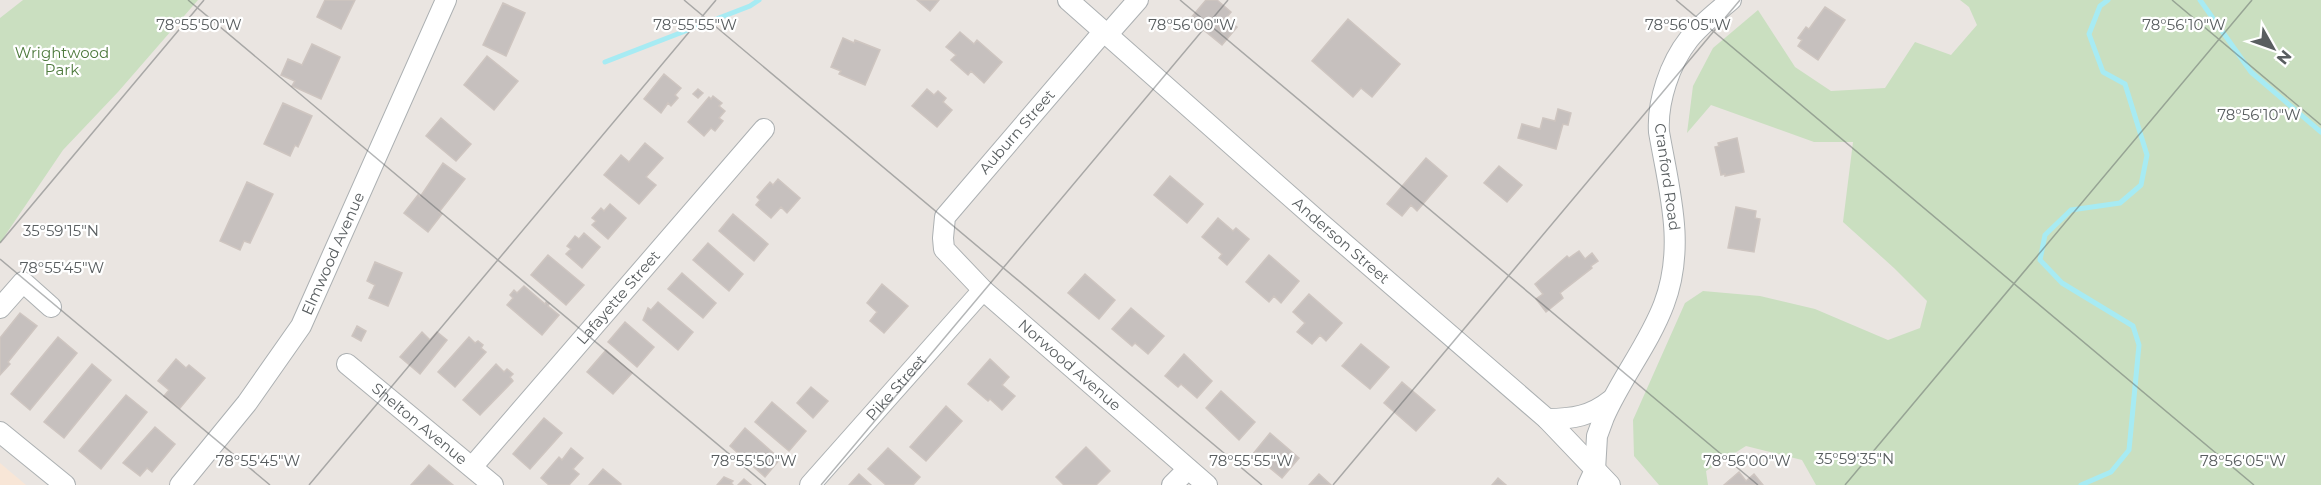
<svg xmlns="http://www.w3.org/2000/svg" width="2321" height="485" font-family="Montserrat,sans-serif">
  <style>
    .commercial { fill: #f8e6d7 }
    .green { fill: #cadfc0 }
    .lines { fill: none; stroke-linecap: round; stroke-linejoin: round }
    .stream { stroke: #a7ebf3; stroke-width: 5 }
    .building { fill: #c6c0be; stroke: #cec5c0; stroke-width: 1.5 }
    .minor-casing { stroke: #acb0b2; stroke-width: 22 }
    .minor { stroke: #fff; stroke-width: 20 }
    .ticks { fill: none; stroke: #595e60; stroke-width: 1.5; stroke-opacity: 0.45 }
    .labels { text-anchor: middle; stroke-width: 4.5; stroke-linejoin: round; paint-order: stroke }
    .park-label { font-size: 15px; fill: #4e7a3d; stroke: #fff }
    .street-label { font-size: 15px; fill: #595e60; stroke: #fff }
    .ticks-label { font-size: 15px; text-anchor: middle; fill: #595e60; stroke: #fff; stroke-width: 4.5; stroke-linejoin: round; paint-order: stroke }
  </style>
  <rect width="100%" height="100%" fill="#eae5e1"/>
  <path class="commercial" d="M0,463L26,485H0Z"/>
  <path class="green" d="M23,0H198L118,92L63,150L0,243V18Z
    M1960,0H2321V485H1816L1802,460L1746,446L1706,471L1708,485H1659L1634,456L1633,420L1685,303L1703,291L1760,296L1815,309L1888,340L1920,328L1927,301L1894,268L1843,222L1853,142H1814L1711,105L1687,133L1693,86L1713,48L1758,10L1795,67L1831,91L1885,88L1915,42L1951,55L1977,25L1969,7Z"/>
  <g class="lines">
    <path class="stream" d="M2200,0L2251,72L2321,132
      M605,62L750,6L759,0
      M2081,485L2111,472L2129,450L2139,345L2133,326L2062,283L2040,260L2045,235L2071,210L2120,203L2141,185L2147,155L2125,84L2103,72L2089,34L2100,6L2108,0"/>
  </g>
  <path class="building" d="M325,0H355L341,29L317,17Z
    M917,0H939L930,11Z
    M1206,0H1217L1231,12L1226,18L1237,27L1222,45L1190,19Z
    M503,3L525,13L506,56L483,45Z
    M1825,7L1845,20L1818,60L1798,46L1802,40L1798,38L1806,27L1809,29Z
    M1348,19L1400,64L1372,97L1361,88L1353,97L1312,61Z
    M960,32L974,44L977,40L1002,62L984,83L971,71L968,75L951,60L956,55L946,47Z
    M843,38L854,43L855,40L880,50L865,85L839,74L841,71L831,67Z
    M312,44L340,57L321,99L292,86L295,81L281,75L288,59L302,65Z
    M487,56L518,81L494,110L464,85Z
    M664,74L681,88L675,95L678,98L671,106L668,103L661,113L644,99Z
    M698,89L703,93L698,98L693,94Z
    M927,89L934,95L938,91L946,98L943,102L952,110L937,127L912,106Z
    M713,96L722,103L719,106L725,111L719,118L723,121L715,131L711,128L704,136L688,122L709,97L711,99Z
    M283,103L312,116L298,147L295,145L290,156L264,144Z
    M1558,109L1571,113L1568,125L1563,124L1556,149L1518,138L1522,124L1540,129L1543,118L1555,121Z
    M441,118L471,144L456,161L426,136Z
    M1737,138L1744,172L1725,176V174L1721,175L1715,147L1719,146L1718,143Z
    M645,143L663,158L646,177L656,185L639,204L604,175L621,155L629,162Z
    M1426,158L1447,176L1417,211L1411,205L1402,216L1387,204Z
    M443,163L465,179L439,212L442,214L428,232L404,213L418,195L420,197Z
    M1499,166L1522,185L1507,202L1484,183Z
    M1170,176L1203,204L1187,223L1154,195Z
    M778,179L800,198L787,213L781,207L771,218L756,205L760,200L757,197L770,182L773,185Z
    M247,182L273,194L250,243L244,241L240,250L220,241Z
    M610,204L626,218L608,239L592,225L596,221L592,218L601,208L604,211Z
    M1736,207L1756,211L1755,218L1760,219L1754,252L1728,248Z
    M733,214L768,244L754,261L719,231Z
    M1218,218L1233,231L1236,228L1249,239L1227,265L1219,258L1222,254L1202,237Z
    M584,233L600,247L582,268L566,254L571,249L567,246L575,236L579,239Z
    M708,243L743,274L729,291L693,260Z
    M1579,251L1585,259L1592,253L1598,261L1591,266L1592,268L1560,293L1563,298L1546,312L1536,299L1543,294L1535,284L1567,256L1569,258Z
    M548,255L584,285L566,305L531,275Z
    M1269,255L1299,281L1281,303L1274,296L1269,302L1246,282Z
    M375,262L402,273L388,306L369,298L375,285L367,281Z
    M682,273L716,303L703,318L668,289Z
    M1085,274L1115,300L1099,319L1068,293Z
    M882,284L908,306L884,333L870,321L877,312L867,303Z
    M524,286L545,304L546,302L549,304L548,306L559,315L542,335L507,305L513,298L510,295L514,290L517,293Z
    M1309,294L1342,323L1326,341L1320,335L1312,344L1297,332L1305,323L1293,312Z
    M658,302L693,332L678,350L643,320L648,308L651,310Z
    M1131,308L1164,336L1148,354L1135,343L1132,346L1112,329Z
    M20,313L37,326L8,362L10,364L0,375V338Z
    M625,322L654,347L637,367L608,342Z
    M357,326L366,331L361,341L352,336Z
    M422,332L430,340L437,332L447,340L420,374L400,357Z
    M58,337L77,353L30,410L11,394Z
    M469,337L475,343L478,341L483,345L481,348L486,352L455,387L438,372Z
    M1361,344L1389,367L1370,389L1342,366Z
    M606,350L632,373L613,394L587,372Z
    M1184,354L1212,381L1197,398L1181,384L1178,387L1165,376Z
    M176,359L186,368L189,365L205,378L180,408L164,396L169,390L158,381Z
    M990,359L1009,377L1002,385L1015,396L1002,410L990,399L988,401L968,384Z
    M92,364L111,380L64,438L44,422Z
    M496,364L504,372L507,369L513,374L510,377L513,381L480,415L463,400Z
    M1402,382L1435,410L1416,431L1384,403Z
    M811,387L828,401L813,418L797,403Z
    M1221,391L1255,422L1239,440L1206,408Z
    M126,395L147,412L101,469L79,451Z
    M772,402L806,431L789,451L755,422Z
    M946,406L962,421L926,461L910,447Z
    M544,418L562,433L530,469L513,454Z
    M155,427L175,444L152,472L147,468L140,476L123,463Z
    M745,428L780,459L765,477L730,446Z
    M1270,433L1299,458L1282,478L1253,454Z
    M1086,447L1110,471L1096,485H1064L1056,477Z
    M571,448L583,458L573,469L579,474L569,485H549L541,478L559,457L562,460Z
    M888,448L920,477L913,485H886L868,469Z
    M429,465L453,485H411Z
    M603,469L621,484L620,485H589Z
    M1739,472L1746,481L1754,474L1763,485H1724Z
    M859,474L871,485H849Z
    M1319,474L1331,485H1309Z
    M724,477L733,481L731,483L733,485H717Z
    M1498,478L1506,485H1492Z
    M744,479L751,485H738Z"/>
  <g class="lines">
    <defs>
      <g id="minor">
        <path id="s1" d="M1068,0L1318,221L1547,419L1610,485"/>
        <path id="s2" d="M1104,31L945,217L943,238L944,249L983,290L1207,485"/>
        <path d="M1108,34L1138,0"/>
        <path d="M0,308L23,282L51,307"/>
        <path id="s3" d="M347,364L493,485"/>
        <path d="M1547,419C1573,419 1591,416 1611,400"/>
        <path d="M0,432L65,485"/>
        <path id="s4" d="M472,467L764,129"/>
        <path id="s5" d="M180,485L247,403L301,326L446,0"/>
        <path id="s6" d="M810,485L983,290"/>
        <path d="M1172,485L1188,469"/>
        <path d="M1588,485L1595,470L1597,436L1604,417C1621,378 1649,344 1664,304C1686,246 1669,190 1659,132C1657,101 1670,63 1689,39C1701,24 1717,12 1731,0"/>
      </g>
    </defs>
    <use href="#minor" class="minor-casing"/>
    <use href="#minor" class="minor"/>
  </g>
  <path class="ticks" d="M188,0L766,485M684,0L1262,485M1180,0L1758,485M1676,0L2254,485M2172,0L2321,125M0,243L204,0M0,259L270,485M309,485L716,0M821,485L1228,0M1333,485L1740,0M1845,485L2252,0"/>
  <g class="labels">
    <g class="park-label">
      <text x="62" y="58">Wrightwood<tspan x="62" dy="17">Park</tspan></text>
    </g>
    <g class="street-label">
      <text transform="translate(1017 132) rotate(-49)" y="5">Auburn Street</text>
      <text transform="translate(1667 177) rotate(82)" y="5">Cranford Road</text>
      <text dy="5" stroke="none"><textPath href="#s1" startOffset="364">Anderson Street</textPath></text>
      <text dy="5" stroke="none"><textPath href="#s5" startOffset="279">Elmwood Avenue</textPath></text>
      <text dy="5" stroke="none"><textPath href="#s4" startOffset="224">Lafayette Street</textPath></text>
      <text dy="5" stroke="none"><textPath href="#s2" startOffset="448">Norwood Avenue</textPath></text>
      <text dy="5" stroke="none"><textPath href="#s6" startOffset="130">Pike Street</textPath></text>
      <text dy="5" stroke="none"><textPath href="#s3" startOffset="94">Shelton Avenue</textPath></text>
    </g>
  </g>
  <g class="ticks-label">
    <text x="2184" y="30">78°56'10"W</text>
    <text x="199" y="30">78°55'50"W</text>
    <text x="695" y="30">78°55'55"W</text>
    <text x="1688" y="30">78°56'05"W</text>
    <text x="1192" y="30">78°56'00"W</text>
    <text x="2259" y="120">78°56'10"W</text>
    <text x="61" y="236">35°59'15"N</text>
    <text x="62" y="273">78°55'45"W</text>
    <text x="1855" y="464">35°59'35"N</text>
    <text x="258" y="466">78°55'45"W</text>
    <text x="754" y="466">78°55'50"W</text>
    <text x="1251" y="466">78°55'55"W</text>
    <text x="1747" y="466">78°56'00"W</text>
    <text x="2243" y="466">78°56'05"W</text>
  </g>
  <g transform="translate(2273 48) rotate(130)" stroke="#ffffff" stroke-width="4.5" paint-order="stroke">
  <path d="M0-4.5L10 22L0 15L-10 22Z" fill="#595e60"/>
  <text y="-9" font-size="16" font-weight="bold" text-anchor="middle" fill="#595e60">N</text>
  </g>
</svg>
